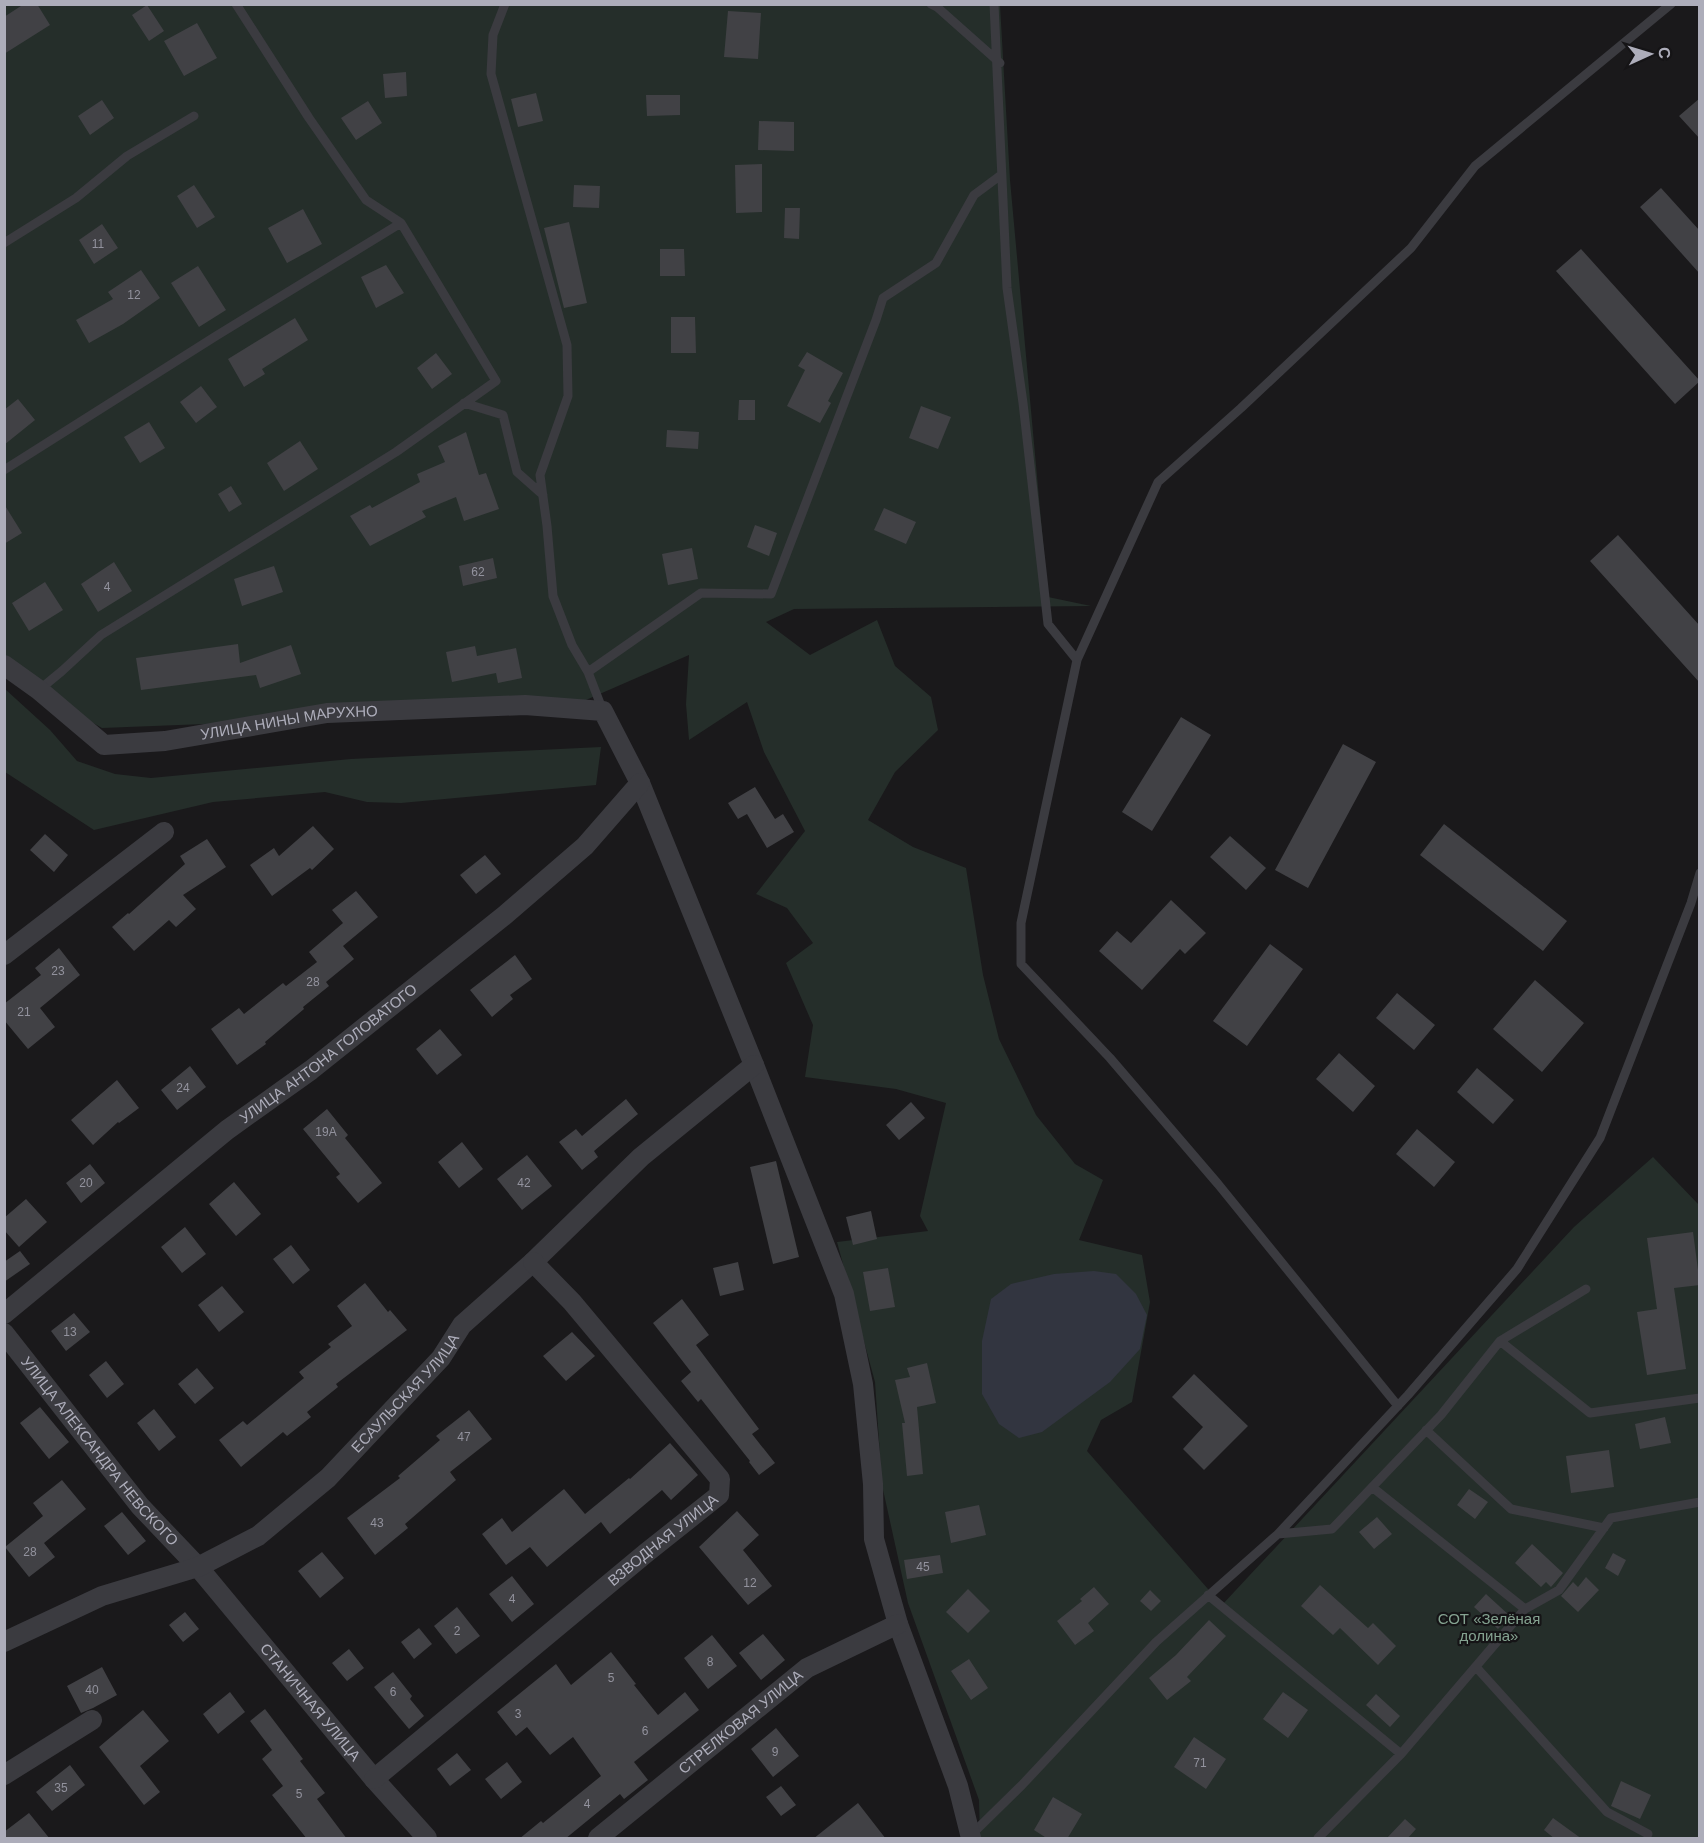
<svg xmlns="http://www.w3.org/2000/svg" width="1704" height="1843" font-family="Arial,sans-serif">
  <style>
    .green { fill: #252e2a }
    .water { fill: #323540 }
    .building { fill: #414145 }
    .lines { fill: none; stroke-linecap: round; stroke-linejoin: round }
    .lane { stroke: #3b3b40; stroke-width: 9 }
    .street { stroke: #3b3b40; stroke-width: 20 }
    .labels { text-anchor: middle; stroke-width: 4.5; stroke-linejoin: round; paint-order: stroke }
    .number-label { font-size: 12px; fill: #92929d }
    .street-label { font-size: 15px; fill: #adadba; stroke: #151416 }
    .park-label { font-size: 15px; fill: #85a391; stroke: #151416 }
  </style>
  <rect width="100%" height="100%" fill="#1a191b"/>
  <path class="green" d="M5,5H1000L1010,180L1048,597L1091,606L794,609L766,622L810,655L877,620L895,666L931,697L938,730L895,772L868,820L913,847L966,868L983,975L999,1039L1036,1115L1075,1164L1103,1180L1079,1240L1142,1255L1150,1302L1132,1402L1101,1420L1087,1451L1222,1605L1574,1227L1653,1157L1699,1205V1838H980L979,1800L908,1603L882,1485L875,1382L837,1242L928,1231L920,1216L946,1103L896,1089L805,1077L813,1025L786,963L813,943L787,908L756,894L805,831L764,752L747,702L689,740L686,704L689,655L563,710L102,728L5,673Z
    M5,689L50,730L77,761L115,774L151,778L351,759L601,747L596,785L401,803L367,802L325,792L213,802L94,830L5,772Z"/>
  <path class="water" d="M1094,1271L1116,1274L1136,1294L1147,1315L1140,1349L1110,1382L1042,1432L1019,1438L999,1424L982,1394V1341L991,1299L1011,1284L1054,1274Z"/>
  <path class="building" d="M24,4H37L50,25L4,54V17Z
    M147,5L164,31L149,41L132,15Z
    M728,11L761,13L758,59L724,57Z
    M197,23L217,58L184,76L164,41Z
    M406,72L407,96L385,98L383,74Z
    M536,93L543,121L518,127L511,99Z
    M646,95H680V115L647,116Z
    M1700,98V139L1679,116Z
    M102,100L114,118L90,135L78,116Z
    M368,101L382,123L356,140L341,118Z
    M759,121L794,122V151L758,150Z
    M762,164V212L736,213L735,165Z
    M194,185L215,217L197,228L177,196Z
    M574,185L600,186L599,208L573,207Z
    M1661,188L1700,231V274L1640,207Z
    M785,208H800L799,239L784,238Z
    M303,209L322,244L287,263L268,228Z
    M569,222L587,303L564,308L544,228Z
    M102,224L118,248L94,264L79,240Z
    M660,249H684L685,276H660Z
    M1581,249L1700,381L1675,404L1556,271Z
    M386,265L404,293L376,308L361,277Z
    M198,266L226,310L199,327L171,283Z
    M141,270L160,298L123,324L89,343L76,320L113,299L108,292Z
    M671,317H695L696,353H671Z
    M295,318L308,340L262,369L265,374L244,387L228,359Z
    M807,352L843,373L828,401L831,403L820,423L787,406L805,370L798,366Z
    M436,353L452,374L432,389L417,368Z
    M201,386L217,407L196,423L180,402Z
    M18,399L35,420L4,445V410Z
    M739,400H755V420H738Z
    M921,406L951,417L938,449L909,438Z
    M149,422L165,448L140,463L124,437Z
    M667,430L699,432L698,449L666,447Z
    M466,432L479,475L486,473L499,509L464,521L456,497L422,511L426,517L370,546L350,516L370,505L372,508L420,482L417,474L445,462L438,446Z
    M300,441L318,469L284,491L267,463Z
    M231,486L242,504L229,512L218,494Z
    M4,504L22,533L4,544Z
    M884,508L916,522L906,544L874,530Z
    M755,525L777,533L769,556L747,547Z
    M1618,535L1700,626V683L1590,561Z
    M692,548L698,579L668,585L662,554Z
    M493,558L497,578L463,586L459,566Z
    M114,562L132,591L98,612L81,584Z
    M274,566L283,592L242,606L234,579Z
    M45,582L63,610L29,631L12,603Z
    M238,644L240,663L291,645L301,674L260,688L256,675L141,690L136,658Z
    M475,646L477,656L516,648L522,678L498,683L496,673L452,682L446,652Z
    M1181,717L1211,735L1152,831L1122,812Z
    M1343,744L1376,762L1308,888L1275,870Z
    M755,787L775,819L783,814L794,832L767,848L747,814L738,819L728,803Z
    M1444,824L1567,921L1543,951L1420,855Z
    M313,826L334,849L312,870L310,868L272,896L250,865L274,848L279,856Z
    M45,834L68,855L54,872L30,850Z
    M1230,836L1266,868L1246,890L1210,857Z
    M207,839L226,867L183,895L196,909L176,927L169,920L134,951L112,927L128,913L129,914L185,864L180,856Z
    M485,855L501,874L476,894L460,875Z
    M356,891L378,917L343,946L354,959L326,982L329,986L303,1007L304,1009L265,1042L266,1044L237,1065L211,1029L239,1008L244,1014L283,983L286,986L317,962L309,952L343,923L332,910Z
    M1171,900L1206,933L1185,954L1180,949L1142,990L1099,951L1117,931L1131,943Z
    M1270,944L1303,969L1247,1046L1213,1021Z
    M59,948L80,975L40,1008L55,1027L28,1049L4,1020V1004L41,975L35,968Z
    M515,955L532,979L510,995L513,999L492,1017L470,990Z
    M1535,980L1584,1023L1542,1072L1493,1029Z
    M1397,993L1435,1025L1414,1050L1376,1018Z
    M440,1029L462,1055L437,1075L416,1049Z
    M1339,1053L1375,1086L1353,1112L1316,1079Z
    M190,1066L206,1087L177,1110L161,1090Z
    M1477,1068L1514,1100L1493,1124L1457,1092Z
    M117,1080L139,1108L119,1123L118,1122L93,1145L71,1120Z
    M626,1099L638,1114L594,1151L598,1157L582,1170L559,1142L576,1129L582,1136Z
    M911,1102L925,1118L899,1140L886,1125Z
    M327,1109L348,1135L345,1138L382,1183L358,1203L336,1177L340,1174L303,1129Z
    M1417,1129L1455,1162L1434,1187L1396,1154Z
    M462,1142L483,1169L459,1188L438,1162Z
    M527,1155L552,1186L522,1210L497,1179Z
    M776,1161L799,1257L773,1264L750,1167Z
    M90,1164L105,1183L81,1203L66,1183Z
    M234,1182L261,1214L236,1236L209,1204Z
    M26,1199L47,1222L19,1247L4,1230V1218Z
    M871,1211L877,1239L853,1245L846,1217Z
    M185,1227L206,1254L182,1273L161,1247Z
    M1693,1232L1700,1285L1674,1288L1686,1369L1647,1375L1637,1312L1657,1309L1647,1238Z
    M291,1245L310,1270L293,1284L273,1259Z
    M20,1251L30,1264L4,1282V1262Z
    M738,1262L744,1290L720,1296L713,1268Z
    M888,1268L895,1307L870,1311L863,1272Z
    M365,1283L388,1312L390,1310L407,1330L336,1384L338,1387L307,1412L311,1417L287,1436L283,1432L241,1467L219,1440L243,1421L247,1425L304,1378L299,1372L331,1347L328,1344L352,1326L337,1306Z
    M222,1286L244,1312L219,1332L198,1305Z
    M682,1299L709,1335L696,1345L759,1429L752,1434L775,1463L759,1475L749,1462L750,1461L701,1399L698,1402L681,1381L691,1372L653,1323Z
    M74,1313L90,1332L66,1351L51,1331Z
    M572,1332L595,1356L566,1381L543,1356Z
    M106,1361L124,1384L107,1398L89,1375Z
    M927,1363L936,1403L917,1407L923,1474L907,1476L902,1423H905L895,1380L910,1377L907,1368Z
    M197,1368L214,1388L195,1404L178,1384Z
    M1194,1374L1248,1426L1204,1470L1183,1449L1203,1427L1172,1397Z
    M40,1407L69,1442L49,1459L20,1423Z
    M154,1409L176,1437L159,1451L137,1423Z
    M469,1410L492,1439L450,1472L456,1480L405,1524L408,1528L375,1555L347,1518L400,1478L398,1476L440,1440L436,1436Z
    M1665,1417L1671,1443L1640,1449L1635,1424Z
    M670,1443L698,1475L671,1500L662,1490L610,1534L601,1522L547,1567L530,1547L506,1565L482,1534L502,1518L512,1532L564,1489L585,1514L629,1478L630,1479Z
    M1609,1450L1614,1487L1571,1493L1566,1456Z
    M62,1480L86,1509L44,1543L55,1557L29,1577L5,1547L43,1516L33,1503Z
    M1469,1489L1488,1502L1475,1519L1457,1505Z
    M979,1505L986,1535L951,1543L945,1512Z
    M737,1511L759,1535L743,1550L772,1586L748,1605L699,1547Z
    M122,1512L146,1541L128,1555L104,1526Z
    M1377,1517L1392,1534L1374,1549L1359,1532Z
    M1532,1544L1563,1573L1551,1587L1546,1582L1541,1587L1515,1563Z
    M322,1552L344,1578L320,1598L298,1571Z
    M1613,1553L1626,1560L1618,1576L1605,1568Z
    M940,1555L943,1573L907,1579L904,1560Z
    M512,1576L534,1604L512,1622L489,1594Z
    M1586,1577L1599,1590L1578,1612L1561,1596L1573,1582L1578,1587Z
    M1320,1585L1368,1628L1373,1623L1396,1646L1378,1665L1340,1628L1333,1635L1301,1606Z
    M1094,1587L1109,1604L1088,1623L1094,1631L1075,1645L1057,1621L1082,1601L1080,1599Z
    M968,1589L990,1611L968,1633L946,1612Z
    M1150,1590L1161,1601L1151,1611L1140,1601Z
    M1486,1594L1510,1616L1498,1629L1474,1607Z
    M457,1607L480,1636L456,1654L434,1626Z
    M185,1612L199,1629L183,1642L169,1625Z
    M1209,1620L1226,1636L1187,1677L1191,1681L1167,1700L1149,1678L1176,1655Z
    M419,1628L432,1644L414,1659L401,1642Z
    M763,1634L785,1660L761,1680L739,1653Z
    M712,1635L737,1666L708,1689L684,1658Z
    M349,1649L364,1668L347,1681L332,1663Z
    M611,1652L636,1684L634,1685L658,1715L685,1692L699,1710L634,1762L648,1780L624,1799L620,1794L565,1839H519L541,1821L543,1823L601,1776L573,1737L550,1755L527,1727L516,1736L497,1712L556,1664L571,1685Z
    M969,1659L988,1688L971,1700L951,1671Z
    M102,1667L117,1695L93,1708L81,1713L67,1686Z
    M393,1672L412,1696L410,1699L424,1716L409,1729L374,1687Z
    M230,1692L245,1712L218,1734L203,1714Z
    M1283,1692L1308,1710L1288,1738L1263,1719Z
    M1376,1694L1400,1716L1390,1727L1366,1705Z
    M265,1709L303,1759L300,1761L325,1793L317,1799L347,1839H307L272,1795L283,1786L262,1759L272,1750L250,1721Z
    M143,1710L169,1741L140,1766L160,1792L144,1805L99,1747Z
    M776,1728L799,1756L773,1777L751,1749Z
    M1194,1737L1226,1759L1206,1789L1174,1767Z
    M457,1753L471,1770L450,1786L437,1769Z
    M507,1762L522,1782L501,1799L485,1779Z
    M70,1765L85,1785L52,1811L36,1792Z
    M1621,1781L1651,1795L1640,1819L1611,1806Z
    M781,1786L796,1805L781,1816L766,1797Z
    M1053,1797L1082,1814L1067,1839H1048L1034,1830Z
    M858,1803L886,1839H813Z
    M29,1813L50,1839H4V1832Z
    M1553,1818L1582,1839H1555L1544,1830Z
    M1405,1819L1416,1829L1407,1839H1386Z"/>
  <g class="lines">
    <path class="lane" d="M505,4L493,35L491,74L567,345L568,396L540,475L547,526L553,596L572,645L588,672L603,711
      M931,4L937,7L1000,63
      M994,4L1007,288L1023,403L1048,624L1077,660
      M4,243L76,198L127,156L194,116
      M464,403L503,415L517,472L543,495
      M4,470L216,336L401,223L366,200L309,118L236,4
      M588,672L701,593L771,594L876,320L883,298L936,263L974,195L1001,175
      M39,690L62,671L101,635L396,452L496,381L401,223
      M1500,1341L1590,1413L1700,1398
      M1398,1406L1218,1184L1110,1058L1021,964V923L1077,660L1158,482L1241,408L1411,248L1475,166L1671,4
      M1426,1430L1511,1509L1604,1528
      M1372,1487L1525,1609
      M1278,1534L1332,1529L1441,1415L1500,1341L1586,1289
      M1208,1595L1401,1754
      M1476,1667L1607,1812L1648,1834
      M971,1835L1022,1785L1156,1642L1278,1534L1408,1395L1517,1269L1600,1138L1691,903L1700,873
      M1318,1838L1401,1754L1525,1609L1559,1590L1611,1518L1700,1502"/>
    <g class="street">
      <path id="s1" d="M4,665L39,690L104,745L165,741L327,713L525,705L603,711L640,783L754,1065L844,1294L863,1384L873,1484L874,1539L898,1624L958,1786L971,1838"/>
      <path d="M4,955L164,832"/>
      <path id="s2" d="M4,1314L227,1130L311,1070L505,915L585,846L640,783"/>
      <path id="s3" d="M4,1333L140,1506L198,1567L374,1779L427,1838"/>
      <path id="s4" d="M4,1642L102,1596L198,1567L258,1536L328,1478L441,1358L462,1325L533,1262L641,1157L754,1065"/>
      <path d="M4,1775L92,1720"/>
      <path id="s5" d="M374,1779L646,1553L719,1495L720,1479L572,1302L533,1262"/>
      <path id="s6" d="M598,1838L807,1668L898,1624"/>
    </g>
  </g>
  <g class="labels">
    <g class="number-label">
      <text x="98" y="248">11</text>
      <text x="134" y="299">12</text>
      <text x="478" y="576">62</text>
      <text x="107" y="591">4</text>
      <text x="58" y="975">23</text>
      <text x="313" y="986">28</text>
      <text x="24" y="1016">21</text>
      <text x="183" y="1092">24</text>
      <text x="326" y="1136">19А</text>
      <text x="86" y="1187">20</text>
      <text x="524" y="1187">42</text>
      <text x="70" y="1336">13</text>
      <text x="464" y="1441">47</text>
      <text x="377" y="1527">43</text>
      <text x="30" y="1556">28</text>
      <text x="923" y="1571">45</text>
      <text x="750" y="1587">12</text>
      <text x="512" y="1603">4</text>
      <text x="457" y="1635">2</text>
      <text x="710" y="1666">8</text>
      <text x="611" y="1682">5</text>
      <text x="92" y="1694">40</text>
      <text x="393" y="1696">6</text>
      <text x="518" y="1718">3</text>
      <text x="645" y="1735">6</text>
      <text x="775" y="1756">9</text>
      <text x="1200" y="1767">71</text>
      <text x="61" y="1792">35</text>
      <text x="299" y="1798">5</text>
      <text x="587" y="1808">4</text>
    </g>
    <g class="street-label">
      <text dy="5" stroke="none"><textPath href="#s1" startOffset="315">УЛИЦА НИНЫ МАРУХНО</textPath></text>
      <text dy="5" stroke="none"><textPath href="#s2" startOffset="416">УЛИЦА АНТОНА ГОЛОВАТОГО</textPath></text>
      <text dy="5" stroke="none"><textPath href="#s4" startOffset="482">ЕСАУЛЬСКАЯ УЛИЦА</textPath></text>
      <text dy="5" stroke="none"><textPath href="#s3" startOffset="152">УЛИЦА АЛЕКСАНДРА НЕВСКОГО</textPath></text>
      <text dy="5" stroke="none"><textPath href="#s5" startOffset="375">ВЗВОДНАЯ УЛИЦА</textPath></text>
      <text dy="5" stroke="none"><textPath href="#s3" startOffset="480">СТАНИЧНАЯ УЛИЦА</textPath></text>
      <text dy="5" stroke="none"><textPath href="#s6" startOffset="184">СТРЕЛКОВАЯ УЛИЦА</textPath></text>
    </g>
    <g class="park-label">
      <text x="1489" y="1624">СОТ «Зелёная<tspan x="1489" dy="17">долина»</tspan></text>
    </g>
  </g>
  <rect width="1704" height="1843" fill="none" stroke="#adadba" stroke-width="12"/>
  <g transform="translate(1650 54) rotate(86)" stroke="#151416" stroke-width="4.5" paint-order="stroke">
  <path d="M0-4.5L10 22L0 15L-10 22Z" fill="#adadba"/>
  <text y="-9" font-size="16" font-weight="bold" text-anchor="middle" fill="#adadba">С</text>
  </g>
</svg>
